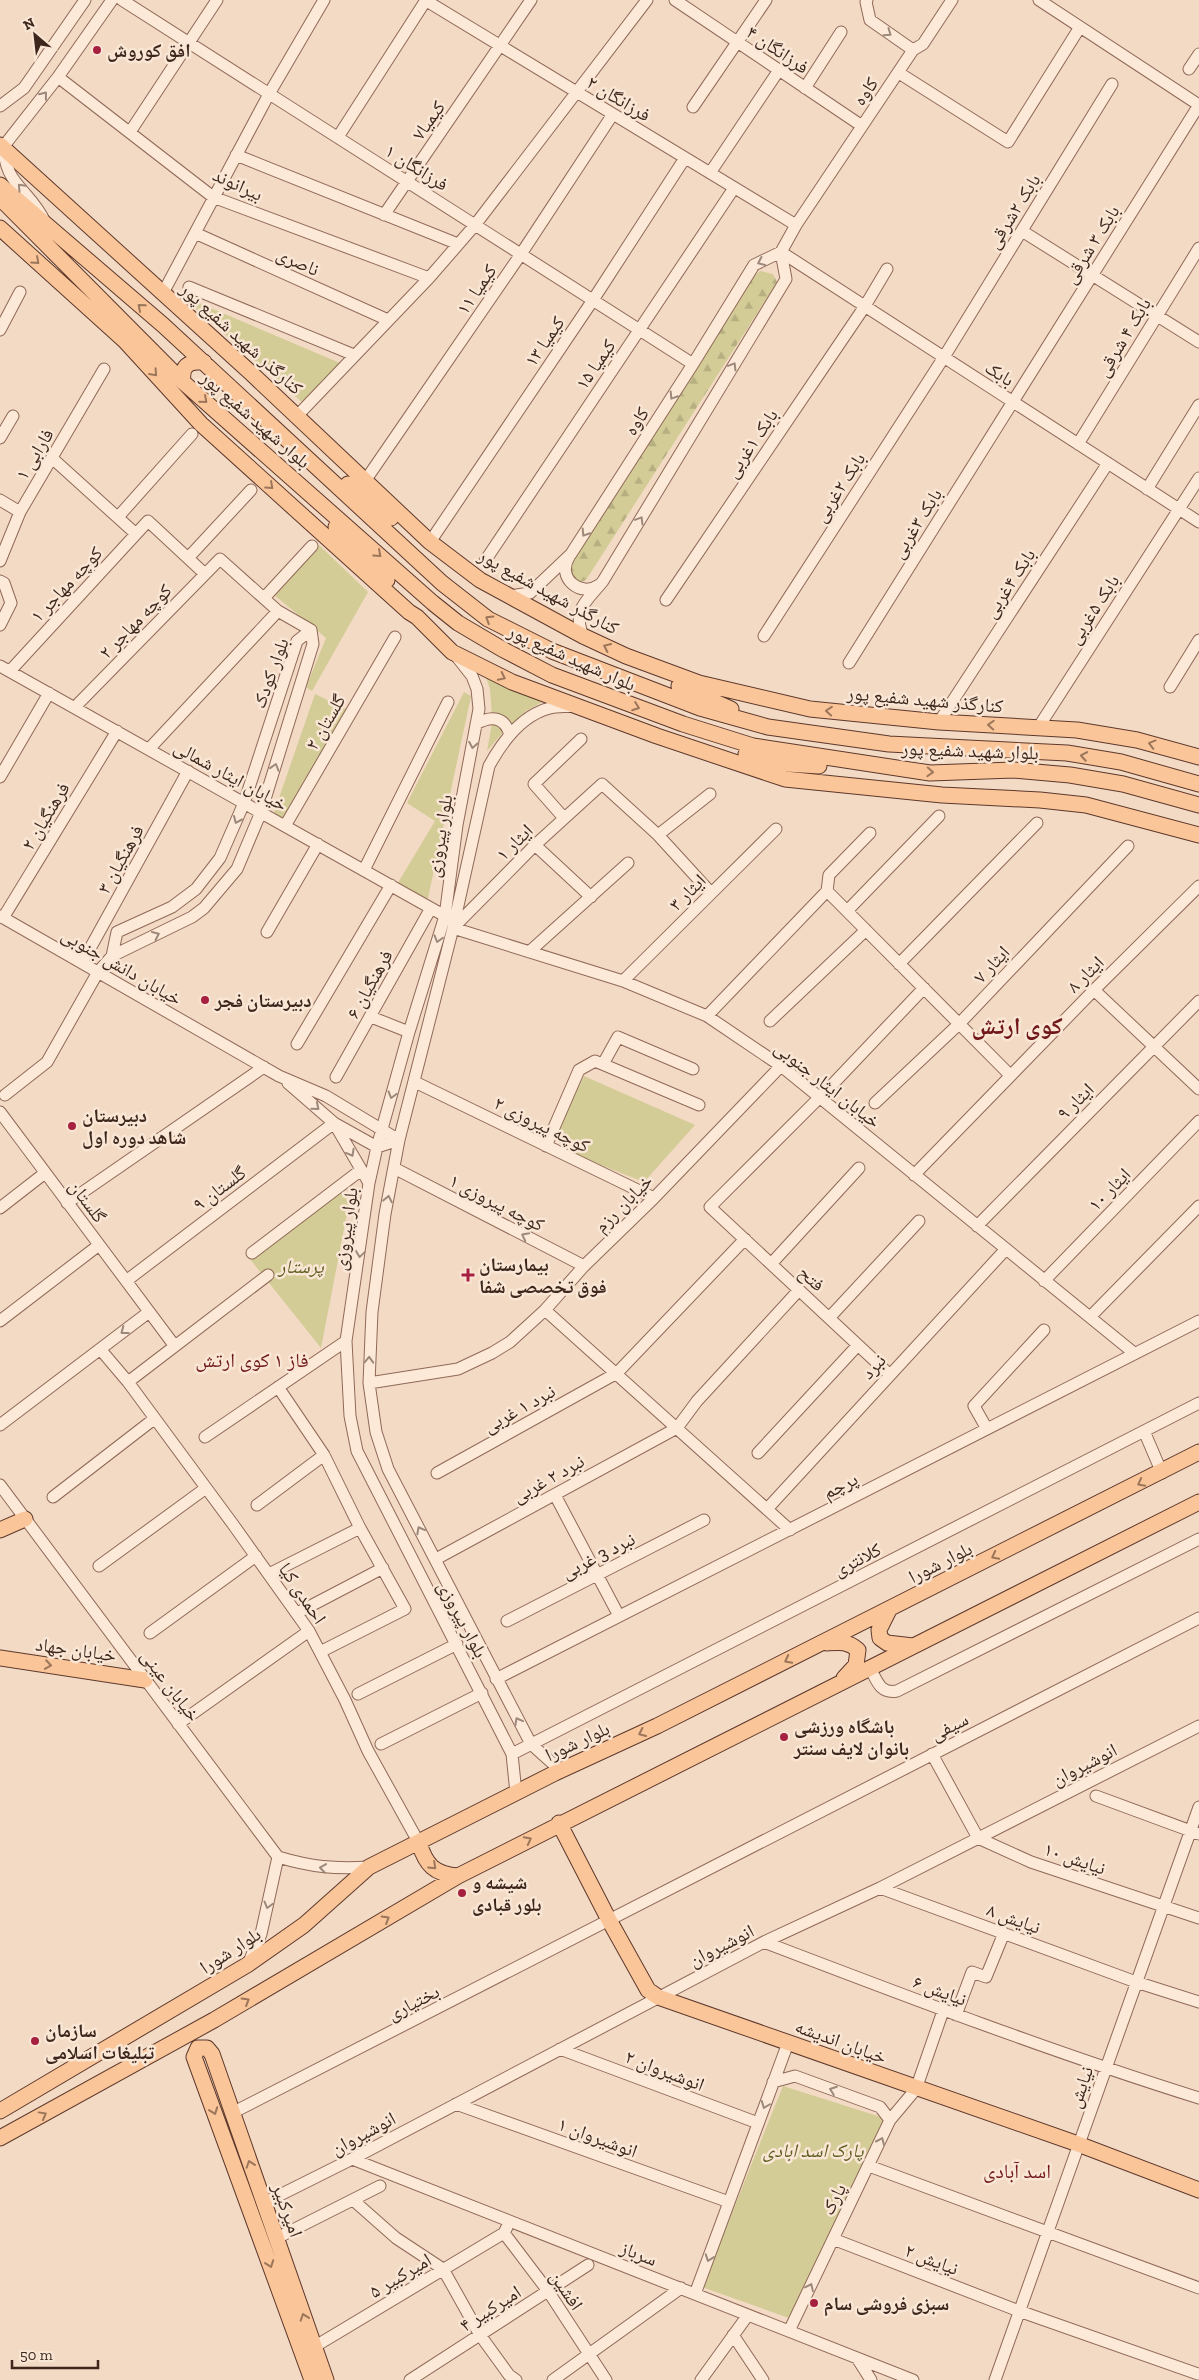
<svg xmlns="http://www.w3.org/2000/svg" width="1199" height="2380" font-family="'Zilla Slab','Noto Naskh Arabic',serif">
  <style>
    .green { fill: #d3cc96 }
    .forest { fill: url(#forest-firs) }
    .lines { fill: none; stroke-linecap: round; stroke-linejoin: round }
    .minor-casing { stroke: #906958; stroke-width: 13 }
    .major-casing { stroke: #5d382c; stroke-width: 17 }
    .minor { stroke: #fce9d8; stroke-width: 11 }
    .major { stroke: #fac598; stroke-width: 15 }
    .oneway { stroke: #9d887a }
    .oneway2 { stroke: #9c765a }
    .poi-dot { fill: #a62040; stroke: #f9e6d4; stroke-width: 2 }
    .labels { text-anchor: middle; stroke-width: 5; stroke-linejoin: round; paint-order: stroke }
    .street-label { font-size: 19px; fill: #3e261d; stroke: #f9e6d4 }
    .poi-label { font-size: 19px; font-weight: bold; fill: #3e261d; stroke: #f9e6d4; text-anchor: start }
    .park-label { font-size: 19px; font-style: italic; fill: #5c5d21; stroke: #f9e6d4 }
    .neighbourhood-label { font-size: 20px; fill: #701819; stroke: #f9e6d4 }
    .district-label { font-size: 24px; font-weight: bold; fill: #701819; stroke: #f9e6d4 }
  </style>
  <defs>
    <pattern id="forest-firs" width="22" height="20" patternUnits="userSpaceOnUse" patternTransform="scale(1.25)"><rect width="22" height="20" fill="#d3cc96"/><path d="M5 1l3.5 6h-7zM16 11l3.5 6h-7z" fill="#b6af81"/></pattern>
  </defs>
  <rect width="100%" height="100%" fill="#f3dac4"/>
  <path class="green" d="M180,295L340,363L304,404Z
    M319,545L368,592L312,691L306,687L326,638L273,594Z
    M486,677L544,701L526,711L514,725L503,715L492,716L490,689Z
    M464,692L471,696L425,912L393,891L435,821L407,803Z
    M315,694L348,710L281,826L271,821Z
    M493,722L505,730L487,751L492,723Z
    M584,1076L695,1125L644,1182L565,1151L555,1133Z
    M341,1192L349,1203L321,1348L250,1259Z
    M783,2086L884,2118L789,2318L702,2287Z"/>
  <path class="forest" d="M760,271L773,274L777,282L774,287L586,580L575,584L569,566L752,278Z"/>
  <g class="lines">
    <defs>
      <path id="minor" d="M122,0L693,364
        M425,0L796,225
        M675,0L862,126
        M867,0L866,2L870,20L913,50L923,44L952,0
        M1039,0L1199,105
        M913,50L796,225L781,252L1199,522
        M1189,69L1199,54
        M899,73L1008,142L1080,27
        M58,77L213,197L429,278L297,416
        M805,88L841,32
        M0,106L24,88L85,0
        M693,107L766,0
        M130,132L217,0
        M338,137L426,0
        M236,155L458,244
        M710,173L779,70
        M384,215L531,0
        M45,222C35,201 24,195 12,177C6,168 5,158 3,147L58,77L112,0
        M1022,231L1199,342
        M195,233L388,320
        M429,278L475,225L647,0
        M189,287L354,355
        M163,293L269,94L324,0
        M0,330L20,292
        M0,438L13,416
        M1078,444L1199,248
        M52,458L136,534
        M365,481L521,254L613,114
        M1147,489L1199,405
        M0,500L20,512
        M118,517L192,434
        M430,542L593,300L685,158
        M569,557C556,578 581,598 599,585
        M188,558L251,490
        M0,561L20,512L104,369
        M485,561L734,188
        M0,581L4,583L11,603L0,625
        M510,596L530,593L571,554L693,364L754,265L781,252L786,279L603,581C587,601 572,609 583,636
        M264,598L312,546
        M666,600L865,306L887,269
        M764,636L944,357L1112,84
        M457,657L472,676L477,689L479,709L457,825L445,916L409,1032L377,1147L369,1183L346,1341L350,1416L357,1451L512,1754L516,1793
        M849,663L1199,105
        M0,666L445,916
        M10,671L148,521L205,574
        M1170,687L1199,640
        M75,707L220,559L278,611L311,630
        M939,722L1108,463
        M476,724C492,715 505,717 510,735
        M1038,728L1199,478
        M149,749L278,611
        M0,777L49,693
        M564,818L534,784L581,739
        M285,826L395,637
        M658,835L710,794
        M535,845L591,897
        M364,870L448,702
        M827,891L1010,1075
        M827,891L829,875L870,833
        M711,893L658,835L602,784L535,845L453,928L623,981L707,1016L781,1066L1134,1353
        M847,911L939,816
        M0,916L279,1076L326,1096L399,1140
        M3,918L117,731
        M267,932L318,844
        M529,952L628,863
        M112,956L117,932L172,907L196,889L220,858L244,803L297,641L311,630
        M82,963L188,771
        M899,964L1037,823
        M623,981L776,829
        M1094,990L1199,1089
        M707,1016L827,891
        M371,1017L409,1032
        M770,1021L866,930
        M297,1044L391,885
        M603,1064L618,1037L693,1069
        M336,1077L431,908
        M415,1082L654,1198
        M288,1083L334,1123L377,1147L399,1140
        M5,1095L47,1062L98,972L112,956L192,917L204,908L237,869L261,812L313,644L311,630
        M875,1103L959,1024L1128,846
        M0,1112L174,1345
        M546,1146L579,1070L595,1061L699,1105
        M394,1168L584,1266
        M914,1175L1094,990L1199,886
        M67,1203L264,1067
        M0,1208L45,1173
        M977,1226L1199,1001
        M252,1253L361,1170
        M771,1264L859,1168
        M126,1281L334,1123L369,1183
        M1044,1281L1199,1121
        M545,1310L790,1530
        M1090,1317L1199,1206
        M829,1318L919,1221
        M0,1321L99,1245
        M100,1349L128,1382L232,1523L309,1631L345,1700L368,1751L419,1843
        M889,1374L710,1207L831,1086L924,988
        M128,1382L268,1275
        M369,1383L458,1369L492,1353L510,1342L545,1310L584,1266L654,1198L781,1066
        M278,1387L324,1455L360,1528L405,1609L320,1652
        M0,1425L149,1312
        M987,1429L974,1406L1044,1330
        M1144,1431L1162,1473
        M205,1437L346,1341
        M758,1453L858,1345
        M437,1473L617,1373L745,1239
        M0,1485L278,1857
        M555,1495L619,1616
        M53,1497L154,1419
        M257,1505L324,1455
        M767,1509L1006,1249
        M436,1559L677,1428L697,1401L799,1290
        M99,1566L206,1488
        M269,1574L360,1528
        M297,1613L383,1568
        M507,1621L704,1520
        M150,1633L256,1556
        M870,1668C877,1681 880,1694 897,1691L1199,1539
        M496,1679L1199,1321
        M358,1694L457,1644
        M178,1724L309,1631
        M381,1744L482,1693
        M512,1754L1199,1403
        M932,1754L978,1838L1031,1862L1199,1918
        M561,1771L531,1744L388,1469L376,1432L369,1383L372,1312L385,1214L399,1140L453,928L489,766C502,742 522,715 550,708C557,706 566,707 573,706
        M1096,1796L1199,1834
        M278,1857C312,1867 333,1869 369,1867
        M880,1888L1136,1982L1199,2002
        M764,1942C908,1997 1052,2052 1199,2098
        M248,1964L261,1934L278,1857
        M956,2015L972,1972L986,1977L1004,1933
        M560,2049L758,2123
        M773,2082L795,2076L880,2107L890,2120
        M456,2104L729,2202
        M232,2113L1199,1618
        M352,2159L913,2380
        M869,2166L1199,2288
        M353,2200L396,2238L443,2269L480,2335L509,2375L516,2380
        M264,2203L352,2159L764,1942L880,1888L1199,1726
        M507,2227L504,2233L548,2291L606,2380
        M277,2238L380,2186
        M833,2239L1019,2311L1198,2374
        M695,2294L788,2043
        M789,2331L890,2120L916,2089L943,2011
        M733,2335L763,2380
        M314,2347L504,2233
        M857,2358L871,2380
        M410,2380L588,2265
        M553,2380L681,2288
        M701,2380L748,2315
        M995,2380L1199,1807"/>
      <path id="major" d="M0,145L251,373L430,542L480,580L583,636L626,656L699,683L810,709L939,722L1077,730L1137,740L1199,757
        M0,185L163,325L442,583L488,619L552,651L700,708L768,727L889,744L1067,753L1121,762L1199,784
        M0,198L183,382L433,603L458,623L502,649L552,675L683,724L753,746L930,773L1014,770L1070,775L1123,784L1199,805
        M0,228L125,341L201,424L409,612L417,617L452,652L512,682L657,736L785,779L942,795L1040,800L1086,805L1199,835
        M183,382C181,366 188,361 204,362
        M348,484L391,518
        M336,527L387,580
        M679,686L731,709
        M746,754L787,764L819,766
        M0,1530L25,1519
        M889,1610L879,1630L880,1638L887,1643L913,1646
        M827,1643C840,1642 848,1641 858,1650L856,1665L844,1678
        M0,1658L145,1680
        M559,1823L609,1920L648,1990L658,1997L1078,2144L1199,2190
        M419,1843C426,1865 434,1874 458,1876
        M0,2111L247,1965L304,1925L369,1867L555,1773L657,1726L1199,1452
        M0,2138L214,2020L458,1876L1199,1502
        M312,2380L194,2057L198,2048H207L212,2054L326,2380"/>
    </defs>
    <use href="#minor" class="minor-casing"/>
    <use href="#major" class="major-casing"/>
    <use href="#minor" class="minor"/>
    <use href="#major" class="major"/>
  </g>
  <defs><path id="oneway-chevron" d="M-2-3.5L2.5 0L-2 3.5" fill="none" stroke-width="1.6" stroke-linecap="round" stroke-linejoin="round" transform="scale(1.25)"/></defs>
  <g class="oneway">
    <use href="#oneway-chevron" transform="translate(888 33) rotate(35)"/>
    <use href="#oneway-chevron" transform="translate(44 95) rotate(-52)"/>
    <use href="#oneway-chevron" transform="translate(21 187) rotate(-133)"/>
    <use href="#oneway-chevron" transform="translate(761 262) rotate(155)"/>
    <use href="#oneway-chevron" transform="translate(733 366) rotate(-59)"/>
    <use href="#oneway-chevron" transform="translate(673 396) rotate(123)"/>
    <use href="#oneway-chevron" transform="translate(640 520) rotate(-59)"/>
    <use href="#oneway-chevron" transform="translate(585 533) rotate(123)"/>
    <use href="#oneway-chevron" transform="translate(473 745) rotate(100)"/>
    <use href="#oneway-chevron" transform="translate(275 767) rotate(-73)"/>
    <use href="#oneway-chevron" transform="translate(237 820) rotate(114)"/>
    <use href="#oneway-chevron" transform="translate(156 935) rotate(-25)"/>
    <use href="#oneway-chevron" transform="translate(438 939) rotate(107)"/>
    <use href="#oneway-chevron" transform="translate(392 1095) rotate(106)"/>
    <use href="#oneway-chevron" transform="translate(316 1107) rotate(40)"/>
    <use href="#oneway-chevron" transform="translate(351 1153) rotate(61)"/>
    <use href="#oneway-chevron" transform="translate(388 1199) rotate(-79)"/>
    <use href="#oneway-chevron" transform="translate(525 1236) rotate(-153)"/>
    <use href="#oneway-chevron" transform="translate(360 1254) rotate(98)"/>
    <use href="#oneway-chevron" transform="translate(124 1331) rotate(143)"/>
    <use href="#oneway-chevron" transform="translate(369 1360) rotate(-88)"/>
    <use href="#oneway-chevron" transform="translate(420 1530) rotate(-118)"/>
    <use href="#oneway-chevron" transform="translate(518 1721) rotate(-118)"/>
    <use href="#oneway-chevron" transform="translate(323 1868) rotate(-172)"/>
    <use href="#oneway-chevron" transform="translate(268 1905) rotate(105)"/>
    <use href="#oneway-chevron" transform="translate(833 2090) rotate(-160)"/>
    <use href="#oneway-chevron" transform="translate(765 2105) rotate(111)"/>
    <use href="#oneway-chevron" transform="translate(881 2141) rotate(-66)"/>
    <use href="#oneway-chevron" transform="translate(709 2258) rotate(110)"/>
    <use href="#oneway-chevron" transform="translate(810 2287) rotate(-65)"/>
  </g>
  <g class="oneway2">
    <use href="#oneway-chevron" transform="translate(36 261) rotate(42)"/>
    <use href="#oneway-chevron" transform="translate(141 307) rotate(-139)"/>
    <use href="#oneway-chevron" transform="translate(154 373) rotate(48)"/>
    <use href="#oneway-chevron" transform="translate(204 400) rotate(41)"/>
    <use href="#oneway-chevron" transform="translate(270 486) rotate(42)"/>
    <use href="#oneway-chevron" transform="translate(378 554) rotate(42)"/>
    <use href="#oneway-chevron" transform="translate(489 619) rotate(-148)"/>
    <use href="#oneway-chevron" transform="translate(607 647) rotate(-155)"/>
    <use href="#oneway-chevron" transform="translate(502 677) rotate(26)"/>
    <use href="#oneway-chevron" transform="translate(636 707) rotate(20)"/>
    <use href="#oneway-chevron" transform="translate(829 711) rotate(-175)"/>
    <use href="#oneway-chevron" transform="translate(991 725) rotate(-177)"/>
    <use href="#oneway-chevron" transform="translate(1152 744) rotate(-165)"/>
    <use href="#oneway-chevron" transform="translate(1084 756) rotate(-170)"/>
    <use href="#oneway-chevron" transform="translate(930 772) rotate(3)"/>
    <use href="#oneway-chevron" transform="translate(1141 1483) rotate(153)"/>
    <use href="#oneway-chevron" transform="translate(995 1556) rotate(153)"/>
    <use href="#oneway-chevron" transform="translate(788 1660) rotate(153)"/>
    <use href="#oneway-chevron" transform="translate(48 1665) rotate(8)"/>
    <use href="#oneway-chevron" transform="translate(642 1733) rotate(155)"/>
    <use href="#oneway-chevron" transform="translate(528 1840) rotate(-27)"/>
    <use href="#oneway-chevron" transform="translate(433 1866) rotate(43)"/>
    <use href="#oneway-chevron" transform="translate(386 1919) rotate(-31)"/>
    <use href="#oneway-chevron" transform="translate(246 2001) rotate(-31)"/>
    <use href="#oneway-chevron" transform="translate(214 2111) rotate(70)"/>
    <use href="#oneway-chevron" transform="translate(43 2115) rotate(-29)"/>
    <use href="#oneway-chevron" transform="translate(250 2164) rotate(-109)"/>
    <use href="#oneway-chevron" transform="translate(270 2264) rotate(70)"/>
    <use href="#oneway-chevron" transform="translate(304 2317) rotate(-109)"/>
  </g>
  <g class="poi-dot">
    <circle cx="97" cy="50" r="5"/>
    <circle cx="205" cy="1000" r="5"/>
    <circle cx="72" cy="1126" r="5"/>
    <path d="M465.5 1267.5h5v5h5v5h-5v5h-5v-5h-5v-5h5z"/>
    <circle cx="784" cy="1737" r="5"/>
    <circle cx="462" cy="1893" r="5"/>
    <circle cx="35" cy="2041" r="5"/>
    <circle cx="814" cy="2303" r="5"/>
  </g>
  <g class="labels">
    <g class="street-label">
      <text transform="translate(778 49) rotate(34)" y="7">فرزانگان ۴</text>
      <text transform="translate(865 91) rotate(-55)" y="7">کاوه</text>
      <text transform="translate(619 98) rotate(31)" y="7">فرزانگان ۲</text>
      <text transform="translate(428 120) rotate(-55)" y="7">کیمیا۷</text>
      <text transform="translate(417 167) rotate(32)" y="7">فرزانگان ۱</text>
      <text transform="translate(238 184) rotate(25)" y="7">بیرانوند</text>
      <text transform="translate(1013 211) rotate(-58)" y="7">بابک ۲شرقی</text>
      <text transform="translate(1091 244) rotate(-58)" y="7">بابک ۳ شرقی</text>
      <text transform="translate(298 261) rotate(24)" y="7">ناصری</text>
      <text transform="translate(476 289) rotate(-56)" y="7">کیمیا ۱۱</text>
      <text transform="translate(1123 337) rotate(-59)" y="7">بابک ۴ شرقی</text>
      <text transform="translate(242 338) rotate(42)" y="7">کنارگذر شهید شفیع پور</text>
      <text transform="translate(544 341) rotate(-56)" y="7">کیمیا ۱۳</text>
      <text transform="translate(595 364) rotate(-56)" y="7">کیمیا ۱۵</text>
      <text transform="translate(1000 373) rotate(33)" y="7">بابک</text>
      <text transform="translate(256 419) rotate(41)" y="7">بلوار شهید شفیع پور</text>
      <text transform="translate(636 421) rotate(-57)" y="7">کاوه</text>
      <text transform="translate(751 443) rotate(-56)" y="7">بابک ۱غربی</text>
      <text transform="translate(34 454) rotate(-59)" y="7">فارابی ۱</text>
      <text transform="translate(839 487) rotate(-57)" y="7">بابک ۲غربی</text>
      <text transform="translate(916 523) rotate(-58)" y="7">بابک ۳غربی</text>
      <text transform="translate(1009 583) rotate(-57)" y="7">بابک ۴غربی</text>
      <text transform="translate(66 584) rotate(-47)" y="7">کوچه مهاجر ۱</text>
      <text transform="translate(549 591) rotate(29)" y="7">کنارگذر شهید شفیع پور</text>
      <text transform="translate(1093 609) rotate(-57)" y="7">بابک ۵غربی</text>
      <text transform="translate(135 621) rotate(-46)" y="7">کوچه مهاجر ۲</text>
      <text transform="translate(572 657) rotate(24)" y="7">بلوار شهید شفیع پور</text>
      <text transform="translate(270 673) rotate(-70)" y="7">بلوار کودک</text>
      <text transform="translate(925 699) rotate(5)" y="7">کنارگذر شهید شفیع پور</text>
      <text transform="translate(325 722) rotate(-60)" y="7">گلستان ۲</text>
      <text transform="translate(970 750) rotate(2)" y="7">بلوار شهید شفیع پور</text>
      <text transform="translate(231 775) rotate(29)" y="7">خیابان ایثار شمالی</text>
      <text transform="translate(45 816) rotate(-59)" y="7">فرهنگیان ۲</text>
      <text transform="translate(439 836) rotate(-81)" y="7">بلوار پیروزی</text>
      <text transform="translate(514 842) rotate(-45)" y="7">ایثار ۱</text>
      <text transform="translate(120 859) rotate(-61)" y="7">فرهنگیان ۳</text>
      <text transform="translate(687 892) rotate(-45)" y="7">ایثار ۳</text>
      <text transform="translate(991 964) rotate(-47)" y="7">ایثار ۷</text>
      <text transform="translate(122 966) rotate(30)" y="7">خیابان دانش جنوبی</text>
      <text transform="translate(1085 974) rotate(-45)" y="7">ایثار ۸</text>
      <text transform="translate(369 984) rotate(-61)" y="7">فرهنگیان ۶</text>
      <text transform="translate(828 1084) rotate(38)" y="7">خیابان ایثار جنوبی</text>
      <text transform="translate(1075 1101) rotate(-45)" y="7">ایثار ۹</text>
      <text transform="translate(542 1124) rotate(26)" y="7">کوچه پیروزی ۲</text>
      <text transform="translate(219 1188) rotate(-37)" y="7">گلستان ۹</text>
      <text transform="translate(1109 1189) rotate(-46)" y="7">ایثار ۱۰</text>
      <text transform="translate(88 1201) rotate(53)" y="7">گلستان</text>
      <text transform="translate(497 1202) rotate(27)" y="7">کوچه پیروزی ۱</text>
      <text transform="translate(623 1203) rotate(-45)" y="7">خیابان رزم</text>
      <text transform="translate(345 1229) rotate(-82)" y="7">بلوار پیروزی</text>
      <text transform="translate(812 1278) rotate(43)" y="7">فتح</text>
      <text transform="translate(873 1366) rotate(-47)" y="7">نبرد</text>
      <text transform="translate(519 1408) rotate(-29)" y="7">نبرد ۱ غربی</text>
      <text transform="translate(548 1478) rotate(-29)" y="7">نبرد ۲ غربی</text>
      <text transform="translate(840 1485) rotate(-27)" y="7">پرچم</text>
      <text transform="translate(598 1555) rotate(-27)" y="7">نبرد 3 غربی</text>
      <text transform="translate(857 1559) rotate(-27)" y="7">کلانتری</text>
      <text transform="translate(940 1562) rotate(-27)" y="7">بلوار شورا</text>
      <text transform="translate(303 1593) rotate(56)" y="7">احمدی کیا</text>
      <text transform="translate(463 1619) rotate(62)" y="7">بلوار پیروزی</text>
      <text transform="translate(76 1649) rotate(8)" y="7">خیابان جهاد</text>
      <text transform="translate(171 1685) rotate(53)" y="7">خیابان عینی</text>
      <text transform="translate(949 1726) rotate(-27)" y="7">سیفی</text>
      <text transform="translate(577 1741) rotate(-25)" y="7">بلوار شورا</text>
      <text transform="translate(1084 1764) rotate(-27)" y="7">انوشیروان</text>
      <text transform="translate(1075 1858) rotate(19)" y="7">نیایش ۱۰</text>
      <text transform="translate(1014 1918) rotate(20)" y="7">نیایش ۸</text>
      <text transform="translate(721 1945) rotate(-27)" y="7">انوشیروان</text>
      <text transform="translate(230 1950) rotate(-33)" y="7">بلوار شورا</text>
      <text transform="translate(940 1990) rotate(20)" y="7">نیایش ۶</text>
      <text transform="translate(413 2002) rotate(-27)" y="7">بختیاری</text>
      <text transform="translate(841 2041) rotate(20)" y="7">خیابان اندیشه</text>
      <text transform="translate(665 2070) rotate(21)" y="7">انوشیروان ۲</text>
      <text transform="translate(1080 2087) rotate(-71)" y="7">نیایش</text>
      <text transform="translate(363 2133) rotate(-28)" y="7">انوشیروان</text>
      <text transform="translate(598 2137) rotate(20)" y="7">انوشیروان ۱</text>
      <text transform="translate(833 2199) rotate(-63)" y="7">پارک</text>
      <text transform="translate(288 2210) rotate(70)" y="7">امیرکبیر</text>
      <text transform="translate(639 2253) rotate(22)" y="7">سرباز</text>
      <text transform="translate(932 2259) rotate(21)" y="7">نیایش ۲</text>
      <text transform="translate(400 2275) rotate(-31)" y="7">امیرکبیر ۵</text>
      <text transform="translate(567 2290) rotate(56)" y="7">افشین</text>
      <text transform="translate(490 2308) rotate(-33)" y="7">امیرکبیر ۴</text>
    </g>
    <g class="poi-label">
      <text x="107" y="57">افق کوروش</text>
      <text x="215" y="1007">دبیرستان فجر</text>
      <text x="82" y="1122">دبیرستان<tspan x="82" dy="22">شاهد دوره اول</tspan></text>
      <text x="479" y="1271">بیمارستان<tspan x="479" dy="22">فوق تخصصی شفا</tspan></text>
      <text x="794" y="1733">باشگاه ورزشی<tspan x="794" dy="22">بانوان لایف سنتر</tspan></text>
      <text x="472" y="1889">شیشه و<tspan x="472" dy="22">بلور قبادی</tspan></text>
      <text x="45" y="2037">سازمان<tspan x="45" dy="22">تبلیغات اسلامی</tspan></text>
      <text x="824" y="2310">سبزی فروشی سام</text>
    </g>
    <g class="park-label">
      <text x="301" y="1273">پرستار</text>
      <text x="813" y="2157">پارک اسد ابادی</text>
    </g>
    <g class="neighbourhood-label">
      <text x="252" y="1367">فاز ۱ کوی ارتش</text>
      <text x="1017" y="2178">اسد آبادی</text>
    </g>
    <g class="district-label">
      <text x="1017" y="1034">کوی ارتش</text>
    </g>
  </g>
  <g transform="translate(35 35) rotate(332)" stroke="#f9e6d4" stroke-width="4" paint-order="stroke">
  <path d="M0-4L9 19L0 12L-9 19Z" fill="#3e261d"/>
  <text y="-8" font-size="14" font-weight="bold" text-anchor="middle" fill="#3e261d">N</text>
  </g>
  <path d="M12 2360v8h86v-8" fill="none" stroke="#3e261d" stroke-width="2.5"/>
  <text x="20" y="2360" font-size="15" fill="#3e261d" stroke="#f9e6d4" stroke-width="4" paint-order="stroke">50 m</text>
</svg>
